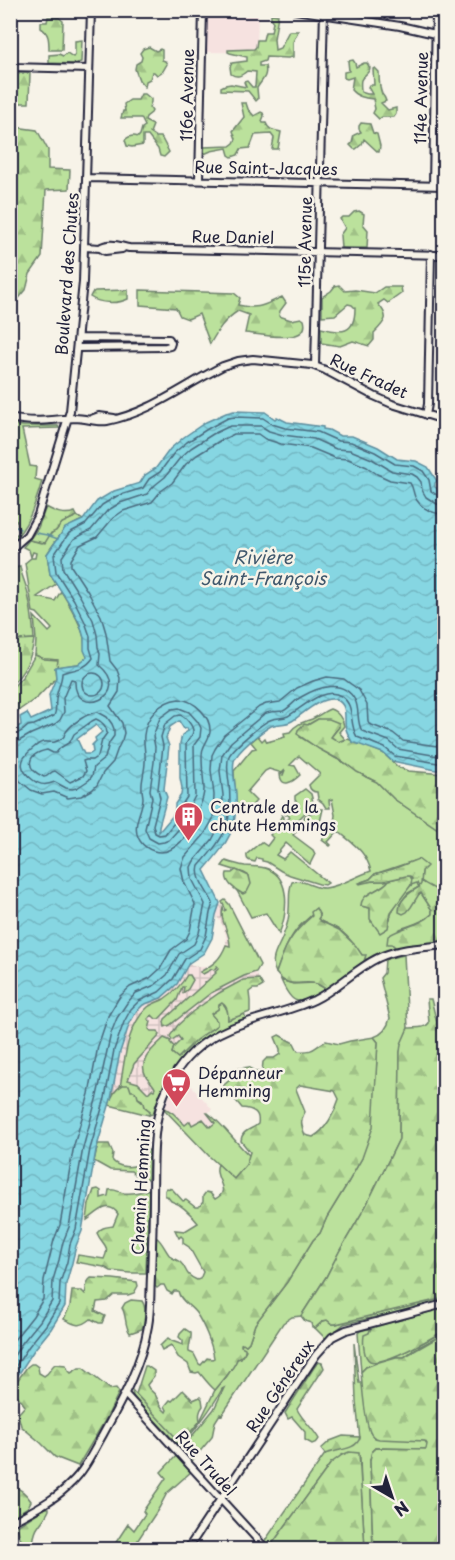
<svg xmlns="http://www.w3.org/2000/svg" width="455" height="1560" font-family="'Playpen Sans',sans-serif">
  <style>
    .built { fill: #f6e2e0 }
    .industrial { fill: url(#industrial-grid) }
    .grass { fill: #bbe19c; stroke: #6e826c; stroke-width: 1.5 }
    .forest { fill: url(#forest-firs); stroke: #6e826c; stroke-width: 1.5; fill-rule: evenodd }
    .wetland { fill: url(#wetland-marsh); stroke: #6e826c; stroke-width: 1.5 }
    .water { fill: url(#water-waves); stroke: #5e8e9f; stroke-width: 1.5; fill-rule: evenodd }
    .lines { fill: none; stroke-linecap: round; stroke-linejoin: round }
    .shore { stroke: #4a6a7e; stroke-width: 1.5 }
    .stream { stroke: #5e8e9f; stroke-width: 1.5 }
    .minor-casing { stroke: #22223b; stroke-width: 10 }
    .minor { stroke: #f7f3e8; stroke-width: 6 }
    .labels { text-anchor: middle; stroke-width: 5; stroke-linejoin: round; paint-order: stroke }
    .street-label { font-size: 16px; fill: #22223b; stroke: #f7f3e8 }
    .poi-label { font-size: 16px; fill: #22223b; stroke: #f7f3e8; text-anchor: start }
    .water-label { font-size: 18px; font-style: italic; fill: #40586d; stroke: #f7f3e8 }
  </style>
  <defs>
    <pattern id="industrial-grid" width="8" height="8" patternUnits="userSpaceOnUse" patternTransform="scale(1.5)"><rect width="8" height="8" fill="#f6e2e0"/><path d="M0 4h8M4 0v8" fill="none" stroke="#d3c2c1"/></pattern>
    <pattern id="forest-firs" width="22" height="20" patternUnits="userSpaceOnUse" patternTransform="scale(1.5)"><rect width="22" height="20" fill="#bbe19c"/><path d="M5 1l3.5 6h-7zM16 11l3.5 6h-7z" fill="#a0c187"/></pattern>
    <pattern id="wetland-marsh" width="20" height="14" patternUnits="userSpaceOnUse" patternTransform="scale(1.5)"><rect width="20" height="14" fill="#bbe19c"/><path d="M1 5h8M5 5V1M11 12h8M15 12V8" fill="none" stroke="#a0c187"/></pattern>
    <pattern id="water-waves" width="16" height="10" patternUnits="userSpaceOnUse" patternTransform="scale(1.5)"><rect width="16" height="10" fill="#86d6e2"/><path d="M0 5q4-4 8 0t8 0" fill="none" stroke="#73b7c3"/></pattern>
  </defs>
  <rect width="100%" height="100%" fill="#f7f3e8"/>
  <filter id="ink" filterUnits="userSpaceOnUse"><feTurbulence type="fractalNoise" baseFrequency=".0167" numOctaves="2"/><feDisplacementMap in="SourceGraphic" scale="12" xChannelSelector="R" yChannelSelector="G"/><feConvolveMatrix kernelMatrix="1 2 1 2 8 2 1 2 1" color-interpolation-filters="sRGB"/></filter>
  <g filter="url(#ink)">
    <path class="built" d="M207,11H258L257,53L206,52Z
      M183,1071L184,1077L212,1109L208,1113L221,1124L241,1148L250,1156L221,1166L210,1157L164,1109L170,1094Z"/>
    <path class="industrial" d="M220,903L259,979L234,991L228,1020L186,1050L155,1095L149,1115L109,1105L124,1039L129,1025L136,1012L143,1005L161,998L177,984L189,963L198,967H207L215,963L221,956L226,945V936L223,926L216,915Z"/>
    <path class="grass" d="M11,424L23,426H58L59,428L22,429L30,466L36,467L35,479L42,481C35,504 29,526 11,543V535H15L19,533L17,521L11,519Z
      M77,516L83,520C66,525 56,540 47,554L50,574L56,584L37,597L55,601L61,591C69,605 78,618 83,634C86,642 83,649 88,657L78,664L57,667V660L44,659L35,655L36,640L34,616L49,632L52,629L37,613L33,612L25,563L31,558H35L36,553L33,552L31,557L29,550L23,547L29,540L42,543L62,523Z
      M20,566C21,575 25,581 27,590C31,606 33,623 34,639L18,640L11,639V571Z
      M330,709C337,711 343,719 344,726L339,732L345,739L338,742L331,737L339,727L318,719L307,725L300,737L335,758L345,763L366,777L377,782L394,799L444,833V910L442,909L435,889L428,886L421,881L422,871L414,861L375,874L370,879L361,882C363,882 386,881 389,880L386,884L366,896L361,906L370,908L371,922L390,919C391,909 406,889 414,883H417L419,887L408,893L399,905L421,893L432,910V914C424,922 411,925 400,929L392,944L396,948L374,955L364,961L366,959C356,950 351,937 339,930C332,925 324,924 318,919L320,916L316,910C311,917 304,921 298,928C287,941 282,957 276,973C268,958 280,947 284,933C287,926 289,918 289,910C290,901 288,890 292,882C303,878 313,889 325,888C339,887 356,876 371,871C366,851 353,844 338,831L328,842L331,845L330,846L322,840L326,835L316,825L310,822L305,826L303,824C304,817 304,814 312,813L313,808L316,812L319,809H323L320,822L327,828L334,822L335,815L332,799L329,800L330,808H326L323,803L318,799L317,792C313,792 310,790 309,785L320,774L299,756L290,765L295,766L300,775C294,781 281,790 280,774L283,775L285,770L282,773L269,769L265,771L247,792L256,801L248,810L236,806L234,771L252,749L256,748L251,742L258,736L262,741L265,738L267,742L285,737L284,733L290,732C296,724 303,722 312,719C319,716 324,711 330,709Z
      M305,789L311,794L313,802L306,812L296,822L301,826L293,835L313,850L315,854L310,864L286,843L276,855L283,859L290,852L328,883L325,885L319,884L290,875L281,871L267,862L262,861V859L257,858L255,862C249,861 246,860 247,854L261,842L267,846L273,838L270,835L277,825L282,815L284,817L282,820L285,822L290,817L287,814L286,815L284,813L288,805L293,808L297,802L295,800V796Z
      M226,861C232,863 239,865 245,866C253,867 260,866 268,869C292,879 287,915 279,934L266,913L251,917L235,887L238,891L249,876L244,873L222,866Z
      M225,900L229,904L260,965L256,972L244,976L211,993L170,1025L165,1027L164,1022L165,1019L216,973L215,972L219,968L217,966L214,970L212,969L203,974L200,972C214,964 220,960 226,945L230,946C230,931 219,921 223,908L224,911L226,910L222,902Z
      M404,955L408,1028L400,1052L399,1139L366,1206L340,1250L326,1277L301,1316L292,1317L283,1323L222,1415L220,1414L215,1422L212,1437L192,1461L184,1453V1446L214,1409L224,1388L222,1389C211,1411 194,1429 181,1448L137,1401L133,1396L132,1390L181,1442L200,1421L215,1390L227,1376L237,1359L241,1358L246,1350L241,1346V1344L243,1343L246,1345L249,1342L255,1324L287,1282L313,1240L320,1233L327,1217L346,1186L362,1158L375,1086L378,1042L374,1037C383,1034 388,1027 390,1018L380,978L384,973L385,959Z
      M187,975H190L193,980L188,989L183,993L184,987H182L177,1000L159,1019H156L152,1015L148,1019L151,1022L149,1029L151,1031H158L160,1035L134,1064L128,1080L138,1083L148,1093L152,1089L154,1090L155,1088C153,1084 149,1080 146,1076C137,1060 154,1048 164,1038L171,1041L170,1042L174,1047L172,1053L178,1058L196,1040L217,1025L211,1014L218,1009V1005L222,1003C228,1007 228,1013 228,1020L244,1014L246,1018C198,1036 168,1063 153,1114L149,1115L150,1111L145,1107L142,1100L138,1098L123,1085L120,1087C125,1060 126,1027 148,1007C153,1003 159,1002 164,999C173,993 182,984 187,975Z
      M281,980L293,984L315,983L326,989C300,1003 294,1010 281,980Z
      M165,1108L173,1113L185,1125L190,1121L192,1125L203,1119L210,1127L215,1123L207,1113H208C224,1125 235,1142 250,1156L246,1165L234,1179L210,1157L164,1109Z
      M444,1298V1302L344,1324L326,1339L315,1328L323,1321L327,1320L332,1324H336Z
      M371,1328L369,1333L392,1357L412,1348L441,1333L442,1335L415,1349L404,1357H396L379,1362L366,1367L361,1372L358,1333L360,1331Z
      M354,1343L359,1383H362L370,1432L426,1441L428,1444L426,1449L375,1448L372,1451L370,1460L373,1549H365L361,1488L360,1458L331,1463L270,1547L264,1542L325,1454L328,1452L350,1447L360,1439L356,1401Z
      M177,1455L192,1471L167,1493L159,1508L132,1549L111,1550L128,1524L134,1530L145,1514L143,1511L166,1478L161,1472Z"/>
    <path class="forest" d="M271,14L278,15L274,39L275,50L280,48L289,31H298L293,42V57L288,58L266,57L265,61L259,63V66H265C268,76 262,80 257,88L258,99L256,101L248,91L221,90V87L225,85L231,84L246,87L244,82L247,81L252,87H255L256,72L247,71C241,76 237,78 231,74L230,67L232,63L247,61V57L230,53L228,52V50L254,49L256,47L257,40H263L265,32H271L273,22L271,19Z
      M48,17H58L63,21L62,50H49C49,40 49,33 41,28V22H47Z
      M82,40L81,62L74,64L49,63V55L59,54L63,56L67,53L73,57L75,54V41Z
      M149,47L156,51L160,49L162,50V60L165,61L167,64L163,71L157,75L154,72H152L150,79L146,81L145,87L139,80L135,69L136,64L141,61L142,57L140,53L143,49Z
      M353,60L355,63L356,67L364,63H367L370,68C369,74 363,75 361,80C360,83 361,89 361,92L367,94H372L368,87L369,85H374L373,69L375,68L379,72C379,79 379,87 382,94C384,96 385,98 386,101L381,103L388,110L396,108V114L394,117H382L379,119L373,113L375,109L373,99C365,98 357,97 351,90L353,77L347,79L344,78V72L349,71L348,61Z
      M11,73H30L29,103H16L15,127L37,130L48,150V169L70,170L69,189L46,190L42,257L30,274L26,290L15,303L10,302L11,295L15,286H11Z
      M141,94H145L151,99V102L149,107L152,111L151,113L146,117L145,121L153,125L150,133L156,137H161L169,152L164,157L160,156L158,149L148,136H143V145L132,147L127,146L125,140C129,136 133,135 138,137L140,135L142,128L145,126L141,118H121L123,111H125L124,104L130,100H138Z
      M241,103H246L248,109L254,116L261,112L263,113L264,116L262,121L263,123H266C269,131 274,130 281,132L278,149H272L274,138L271,134L255,135L250,148L241,149L238,155L232,157L229,155L227,148L211,151L204,154V147L230,146L234,143L236,139L233,131L244,117Z
      M361,123L370,124L373,133L377,134L380,146L379,152H378L364,139L362,144L356,149H354L350,145L352,143L354,135L361,132L359,129V126Z
      M359,211L364,214L363,224L368,230L367,248H341L340,235L345,228L340,219L342,217H349L354,212Z
      M339,285L345,291L355,290L375,293L384,287H401L402,293L388,303L384,300L378,304C390,317 386,321 374,333V340L369,346L353,341L340,346L321,343V328C341,333 355,335 355,308L352,305L348,304L335,315L322,316V297L331,291L335,286Z
      M128,290V299C118,304 100,304 90,297L92,293L95,291Z
      M140,290L234,293L240,298L238,305C259,310 264,305 282,297L286,303L280,311L279,316L291,320L301,318L304,320C312,346 258,334 245,333L249,315L238,311C224,320 218,330 210,344L199,314L188,319L180,316L176,308L140,305Z
      M46,507C55,512 64,516 75,512L77,516L62,523L56,531L51,533L45,543L29,540L38,528Z
      M11,639L18,640L34,639C32,657 24,673 11,685Z
      M35,655L44,659L58,660L57,667L55,668L56,678L38,697L15,713L11,719V689L23,676Z
      M318,719H329L339,723V726L331,737L339,742L348,739L383,753L398,767L408,771L444,774V833L394,799L377,782L357,772L345,763L319,749L297,734L298,730L304,724L308,725Z
      M236,870L249,876L251,884L247,892L243,894C235,890 224,882 227,873H232Z
      M406,876H410L412,879L411,885L391,912L388,928L380,933L370,919V908L361,906C361,892 382,891 389,880Z
      M421,881C429,887 439,889 444,899L440,904L442,909L444,910V941L396,948L392,944H387L388,936C401,927 422,925 432,914V910L421,893L419,894L411,907L407,912L403,914L399,912C399,899 409,893 419,887Z
      M316,908L320,916L318,919L320,921L339,930L356,946L362,955H366L364,961L326,989C324,988 320,985 317,984C302,979 289,991 276,973C285,946 290,935 312,916L311,912Z
      M259,979L263,986L258,989H253L249,992L250,1001V1012L228,1020C228,1013 228,1007 222,1003L219,1005L218,1009L211,1014L217,1021V1025L196,1040L178,1058L172,1053L174,1047L181,1040L178,1036L172,1040L170,1036L178,1025L192,1012L219,993L243,980Z
      M427,999H431L438,1027L441,1053H443L444,1031V1298L336,1324H332L327,1320L323,1321L315,1328L312,1327L311,1323L305,1321L301,1316L326,1277L340,1250L366,1206L399,1139L400,1052L401,1044L408,1028C415,1027 425,1029 429,1023Z
      M279,1035L294,1043L298,1051C316,1052 312,1048 326,1041L339,1044L350,1041L374,1037L378,1042L373,1127L362,1158L346,1186L327,1217L320,1233L313,1240L287,1282L255,1324L249,1342L246,1345L243,1343L241,1344V1346L245,1348C246,1354 241,1357 237,1359C235,1367 221,1383 215,1390C208,1384 204,1378 199,1372L196,1373L191,1372L188,1364L178,1357L171,1345L162,1350L160,1346L168,1338L172,1341L183,1345V1341L179,1337L180,1334L185,1329L191,1333C192,1340 188,1346 189,1352L194,1354L199,1364L201,1365L207,1358L212,1359L214,1358C212,1344 204,1325 196,1313C190,1305 180,1301 178,1291H174L172,1294L167,1291L164,1285H161L157,1288L155,1286L156,1237C163,1242 165,1251 171,1257C174,1259 177,1260 180,1262C188,1269 183,1274 197,1280L200,1279L203,1272L189,1247L183,1243V1238L181,1236L179,1238L175,1230L185,1231L198,1223C191,1214 181,1204 171,1201L167,1196H165V1190L167,1188L172,1189L183,1201L186,1200L195,1207H199L203,1202V1196L206,1192L210,1193L215,1199C233,1190 212,1179 218,1164L234,1179L246,1165L250,1152L241,1141C242,1129 252,1130 258,1124C260,1112 253,1109 242,1108L233,1097L225,1092L224,1085L234,1076L236,1069L249,1067L255,1072H262L263,1062L267,1058H274L280,1054V1049L275,1037ZM300,1085L335,1091L339,1099C335,1112 326,1130 313,1137L305,1135C301,1125 300,1121 305,1112L296,1089Z
      M123,1085H129L131,1091H134L137,1094L138,1098L144,1103L145,1107L150,1111L149,1115L109,1105C111,1097 115,1089 123,1085Z
      M98,1144H109L113,1153L112,1160C118,1168 131,1168 140,1164L141,1153L145,1151L149,1150L148,1178L146,1180L138,1177L131,1171L110,1170L94,1161Z
      M98,1189L101,1191V1198L108,1196L109,1190C116,1189 118,1192 124,1193C131,1194 143,1192 149,1189L146,1273H130L111,1271L104,1267L76,1262L78,1255L104,1259C111,1245 102,1245 97,1233C101,1227 107,1227 113,1226L118,1214C108,1199 97,1214 87,1220L89,1204L94,1190Z
      M91,1278L113,1279L137,1282L138,1286L134,1293L128,1295H114L107,1301L97,1302L95,1311L105,1316L102,1323H99L91,1319C80,1328 75,1325 64,1319L70,1306L72,1291H82L85,1294C87,1288 85,1282 91,1278Z
      M131,1300L142,1301C147,1308 145,1321 142,1329L130,1333C124,1325 127,1316 122,1308L125,1303Z
      M444,1308V1549H373L370,1460L372,1451L375,1448L426,1449L427,1444L425,1441L379,1439C375,1438 374,1438 371,1434C365,1424 362,1385 361,1372L366,1367L379,1362L396,1357H404L442,1335L440,1333C428,1340 383,1366 370,1361C363,1357 363,1342 364,1335L369,1333L371,1328Z
      M318,1362L322,1363L324,1368L297,1409C302,1420 313,1428 319,1439L317,1442L312,1444L305,1440V1432L292,1417L288,1419L285,1413L313,1369Z
      M31,1364H34L38,1367L39,1373L44,1376C50,1373 50,1368 55,1364L66,1365L68,1370L71,1373L79,1368H83L110,1389L116,1388L119,1392L107,1417L78,1466L55,1457L41,1443L21,1426L18,1414L25,1406L12,1388L27,1367Z
      M145,1366H147L154,1371V1376L147,1385C149,1391 153,1391 156,1396C159,1402 160,1407 166,1412L167,1410L165,1406L170,1400L172,1401L183,1390L193,1400L200,1397L202,1399L203,1406C199,1411 199,1415 200,1421L181,1443L136,1394Z
      M343,1436L360,1437C357,1451 336,1449 325,1454L321,1449L330,1441Z
      M349,1452L359,1453L365,1549H272L270,1547L331,1463L342,1455Z
      M11,1485C19,1488 26,1493 31,1501L28,1507L11,1518Z
      M45,1508H49V1510C46,1517 42,1521 38,1527C35,1531 34,1537 33,1542L35,1545L36,1549H25V1546L20,1538L17,1526Z"/>
    <path class="wetland" d="M418,859L427,866L422,871L421,884L419,887L417,883L411,885L412,879L410,876H406L384,881H372L360,884L359,883L370,879L375,874L393,869Z"/>
    <path class="water" d="M234,411L265,412L275,419L277,417L287,422L323,427V429L329,430L340,436H352L378,447L397,459L416,461L428,467L437,481L435,483V487L444,493V770H436L392,761L383,753L352,742C350,738 347,733 346,729C343,719 349,706 337,700C323,694 303,714 292,721C285,725 278,723 271,726C262,731 237,751 234,761C232,771 235,783 236,793C238,831 227,843 204,870L220,903L216,915L212,938L204,953L189,963L177,984L161,998L143,1005L136,1012L129,1025L120,1052L111,1099L96,1150L82,1231L76,1246L72,1263L66,1284L65,1306L51,1329L34,1350L20,1372L11,1384V731L21,725L20,717L27,713L31,720L51,711L49,695L56,678L55,667L78,664L87,657L84,650V638L80,624L69,603L50,574L47,554L65,528L83,520L97,501L114,491L140,483L145,475L156,468L170,449L184,437L206,422L226,413ZM179,721L184,729L187,728L188,731L182,735L180,743V778L182,788L181,795L175,804V813L159,832V826L167,797L164,789L169,746L166,738L170,727ZM96,725L102,732L95,738L96,741L92,745L93,752L90,754H84L77,739Z"/>
    <g class="lines">
      <path class="shore" d="M82 684a11 11 0 1 1 22 0a11 11 0 1 1-22 0Z
        M179,699C194,700 211,716 210,732C209,739 205,743 203,749C200,756 204,780 204,789C204,798 201,803 198,811C196,815 197,820 194,824C188,835 175,852 161,852C150,852 140,845 137,834C134,821 142,811 143,798C143,795 142,792 142,789C141,781 145,771 145,762C146,753 143,744 144,735C146,717 160,701 179,699Z
        M179,708L189,712L198,722L201,728L200,737L194,745L195,796L189,808L188,817L185,822L169,840L164,842L158,843L149,838L145,829L152,798L150,790L154,762L155,747L153,736L160,718L172,709Z
        M98,712L107,717L112,724L114,729V736L109,743L105,758L94,767L92,776L89,780L77,788L72,789L66,788L55,782C47,785 41,786 33,780C20,770 18,761 31,750C35,747 38,743 43,742C52,741 51,745 61,739C67,735 62,737 66,732C71,724 89,712 98,712Z
        M175,716C177,716 179,715 180,715C185,716 193,726 193,731C193,736 188,739 186,744L187,797L181,806L179,817L165,834L159,835L155,833L153,825L160,798L158,789L163,746L161,737L165,724Z
        M96,719C102,721 107,727 107,733L102,740L98,756L92,760H86L83,761L86,771L83,776L70,782L55,771C50,771 49,777 44,777C24,768 27,754 47,750L53,753H56L60,748L70,742L74,734L92,721Z
        M10,735C17,735 24,730 28,726L34,725L54,716C57,710 55,707 56,700C56,691 62,682 62,673C74,669 85,670 93,658L90,648V636L85,622L74,600L56,572L54,555L69,533L86,524L102,505L117,496L143,488L149,479L160,472L174,453L187,442L209,428L228,418L235,417L263,418L272,424L285,428L318,432L338,441L351,442L375,452L395,464L414,466L423,471L429,480L431,491L440,497L444,498
        M10,743L19,741L31,734L55,724L60,720L64,712L63,698L71,679L75,680C73,721 136,696 99,665L100,654L98,647L97,635L93,620L80,596L63,569L62,557L74,539L91,530L107,511L120,503L147,494L155,485L165,477L180,458L191,448L213,434L230,426H261L269,431L283,435L314,439L336,449L350,450L372,459L392,471L412,474L417,477L421,482L422,490L426,497L437,504L444,505
        M10,752L15,754L13,764L15,773L20,781L31,790L42,794L54,792L68,798L81,796L92,790L97,785L103,773L113,762L118,748L122,740L124,733L122,723L110,706L119,692L120,678L117,670L110,661L106,633L101,616L88,592L71,566V560L80,545L97,537L113,518L123,511L152,502L161,491L172,483L186,464L197,455L218,442L234,434H258L265,439L281,444L311,448L335,458L348,459L367,467L377,474L390,480L410,483C413,487 413,492 415,497C420,508 433,514 444,514
        M10,1345L33,1316L43,1299L44,1280L54,1240L60,1225L74,1145L89,1094L98,1046L108,1016L120,996L130,987L150,978L160,969L171,950L186,939L190,931L195,904L184,882L181,868L185,857L204,835L213,819L214,795L211,770L212,755L215,749L224,735L259,707L266,704L280,702L297,688L313,681L327,677L344,679L359,690L367,705L368,722L369,724L393,733L403,741L444,747
        M10,1362L22,1343L40,1321L52,1301L53,1280L59,1260L63,1242L69,1227L83,1148L97,1096L111,1033L117,1018L127,1003L136,993L155,985L167,975L179,954L194,944L199,933L205,904L192,879L191,867L194,861L212,840L222,821L223,795L220,771L222,755L231,742L264,714C271,711 276,712 283,711C290,708 295,700 301,697C318,687 343,678 355,700C360,710 356,721 362,731L389,741L398,749L444,757
        M10,1375L29,1346L46,1325L59,1304L60,1283L67,1262L70,1244L76,1229L90,1149L105,1098L114,1050L124,1022L131,1009L139,1001L159,992L173,979L185,959L200,949L206,936L210,913L213,903C208,892 195,878 199,866C226,835 233,825 229,783C228,775 226,764 229,756C233,748 262,723 270,720C276,717 282,719 288,716C301,709 324,685 341,696C356,706 348,722 357,737L385,748L395,756L444,764"/>
      <path class="stream" d="M10,524L20,529
        M36,533L47,535L58,539"/>
      <defs>
        <path id="minor" d="M295,10L400,26L444,36
          M10,67L89,69
          M87,178L444,186
          M199,180L203,10
          M433,185L436,10
          M85,247L100,248L105,251L122,249
          M100,248C109,242 119,246 129,248L444,255
          M77,348L166,347L170,346L171,343L169,339L78,338
          M315,366L324,10
          M426,415L428,404L431,254
          M10,418C31,423 54,420 75,418C86,418 98,423 107,421C150,413 185,385 223,366L238,361L253,359L312,365L325,370L374,396L392,404L444,420
          M91,419L99,416L114,418
          M10,550L27,535L38,515L70,411L83,282L91,10
          M125,1394L267,1550
          M10,1523C31,1511 54,1501 71,1483C84,1471 92,1454 101,1438C121,1402 141,1367 148,1326C151,1310 150,1293 151,1276C152,1249 153,1222 153,1195C154,1140 150,1093 194,1051C227,1020 274,1018 314,1000C337,989 355,969 378,958C398,948 422,948 444,945
          M187,1550L316,1355L332,1337L346,1330L444,1304"/>
      </defs>
      <use href="#minor" class="minor-casing"/>
      <use href="#minor" class="minor"/>
    </g>
  </g>
  <defs>
    <symbol id="building-pin" viewBox="-11 -11 22 30"><path d="M0 17L-7.5 6A9.5 9.5 0 1 1 7.5 6Z" fill="#d1495b" stroke="#f7f3e8"/><path d="M-4-6H4V6H1V3H-1V6H-4ZM-2.5-4.3h1.7v1.8h-1.7ZM.8-4.3h1.7v1.8H.8ZM-2.5-1h1.7V.8h-1.7ZM.8-1h1.7V.8H.8Z" fill="#fff"/></symbol>
    <symbol id="supermarket-pin" viewBox="-11 -11 22 30"><path d="M0 17L-7.5 6A9.5 9.5 0 1 1 7.5 6Z" fill="#d1495b" stroke="#f7f3e8"/><path d="M-6-5.5h2.5l.6 2H6L4.5 2H-2.5L-4.4-4H-6ZM-1.5 3.2a1.3 1.3 0 1 0 .1 0ZM3 3.2a1.3 1.3 0 1 0 .1 0Z" fill="#fff"/></symbol>
  </defs>
  <g fill-rule="evenodd">
    <use href="#building-pin" x="172" y="800" width="33" height="45"/>
    <use href="#supermarket-pin" x="160" y="1066" width="33" height="45"/>
  </g>
  <g class="labels">
    <g class="street-label">
      <text transform="translate(187 95) rotate(-89)" y="6">116e Avenue</text>
      <text transform="translate(421 98) rotate(-89)" y="6">114e Avenue</text>
      <text transform="translate(266 168) rotate(1)" y="6">Rue Saint-Jacques</text>
      <text transform="translate(233 237) rotate(1)" y="6">Rue Daniel</text>
      <text transform="translate(305 242) rotate(-89)" y="6">115e Avenue</text>
      <text transform="translate(67 274) rotate(-86)" y="6">Boulevard des Chutes</text>
      <text transform="translate(369 376) rotate(25)" y="6">Rue Fradet</text>
      <text transform="translate(141 1187) rotate(-87)" y="6">Chemin Hemming</text>
      <text transform="translate(280 1386) rotate(-56)" y="6">Rue Généreux</text>
      <text transform="translate(206 1463) rotate(48)" y="6">Rue Trudel</text>
    </g>
    <g class="poi-label">
      <text x="210" y="813">Centrale de la<tspan x="210" dy="18">chute Hemmings</tspan></text>
      <text x="198" y="1079">Dépanneur<tspan x="198" dy="18">Hemming</tspan></text>
    </g>
    <g class="water-label">
      <text x="263" y="564">Rivière<tspan x="263" dy="21">Saint-François</tspan></text>
    </g>
  </g>
  <rect width="455" height="1560" fill="none" stroke="#f7f3e8" stroke-width="36"/>
  <rect x="18" y="18" width="419" height="1524" fill="none" stroke="#22223b" stroke-width="2" filter="url(#ink)"/>
  <g transform="translate(392 1497) rotate(141)" stroke="#f7f3e8" stroke-width="4.5" paint-order="stroke">
  <path d="M0-4.5L10 22L0 15L-10 22Z" fill="#22223b"/>
  <text y="-9" font-size="16" font-weight="bold" text-anchor="middle" fill="#22223b">N</text>
  </g>
</svg>
